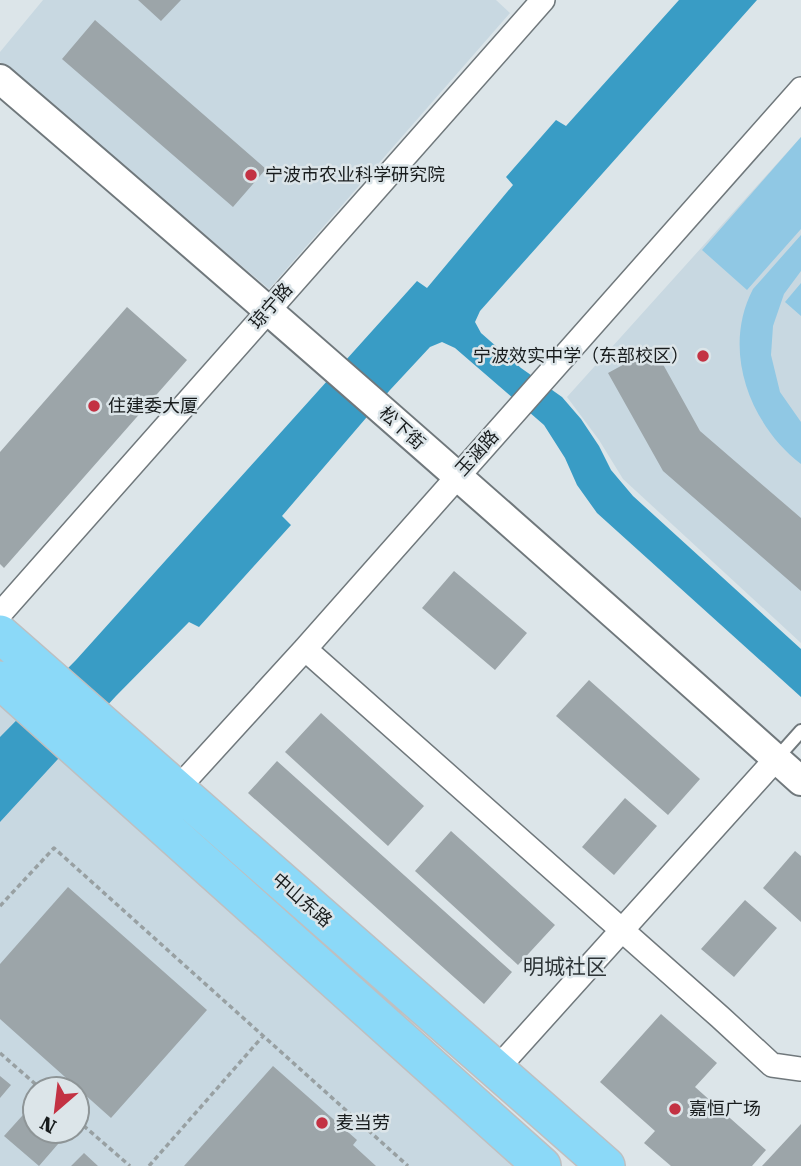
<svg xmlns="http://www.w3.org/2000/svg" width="801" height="1166" font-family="'Roboto Serif','Noto Sans SC',serif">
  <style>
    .built { fill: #c8d8e1; fill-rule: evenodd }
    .green { fill: #90c8e4 }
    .water { fill: #399cc5 }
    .building { fill: #9ca5a9 }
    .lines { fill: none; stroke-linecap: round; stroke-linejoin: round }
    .service-casing { stroke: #70787c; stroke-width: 16 }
    .minor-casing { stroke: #70787c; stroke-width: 26 }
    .tertiary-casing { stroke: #70787c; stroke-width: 32 }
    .primary-casing { stroke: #bebfc0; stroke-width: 40 }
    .path { stroke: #98a0a2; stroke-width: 3.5; stroke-dasharray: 5 3.5; stroke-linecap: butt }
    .service { stroke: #fff; stroke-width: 12 }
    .minor { stroke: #fff; stroke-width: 23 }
    .tertiary { stroke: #fff; stroke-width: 28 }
    .primary { stroke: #8bd9f8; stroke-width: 37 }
    .poi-dot { fill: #c33243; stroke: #dce5e9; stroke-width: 2.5 }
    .labels { text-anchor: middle; stroke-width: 5; stroke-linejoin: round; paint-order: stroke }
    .poi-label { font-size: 18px; fill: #181c1d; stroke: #dce5e9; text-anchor: start }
    .street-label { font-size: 18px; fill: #181c1d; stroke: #dce5e9 }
    .quarter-label { font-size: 21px; fill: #2d3437; stroke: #dce5e9 }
  </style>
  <rect width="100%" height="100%" fill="#dce5e9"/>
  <path class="built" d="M43,0H496L510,13L269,289L0,62V52Z
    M801,137V643L623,479L599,440L567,397Z
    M0,680L542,1166H0ZM35,1089H77V1131H35Z"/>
  <path class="green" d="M801,137V229L747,290L702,250Z
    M801,235V271L784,294L773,326L771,355L780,392L801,422V464C750,425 721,350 753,289Z
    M801,283V316L785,302Z"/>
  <path class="water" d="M679,0H757L480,311L475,322L481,333L521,368L562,397L581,419L599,446L611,470L633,496L801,649V697L597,513L577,485L565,458L544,425L455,348L442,342L430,347L390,390L282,516L291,525L199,627L189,622L116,696L0,822V737L76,660L417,281L427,288L513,185L506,177L556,120L566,126Z"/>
  <path class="building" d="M138,0H181L161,21Z
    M95,20L266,169L233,207L62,59Z
    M127,307L187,360L4,568L0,564V452Z
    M654,348L700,431L801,518V591L663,471L608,373Z
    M454,571L527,633L495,670L422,608Z
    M589,680L700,779L668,815L556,716Z
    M321,713L424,806L388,846L285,752Z
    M277,761L512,972L484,1004L248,793Z
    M625,798L657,826L614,875L582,847Z
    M451,831L555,925L518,965L415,871Z
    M795,851L801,856V922L763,888Z
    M68,887L207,1010L111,1118L0,1019V964Z
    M745,900L777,928L734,977L701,949Z
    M661,1014L717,1063L695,1087L766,1150L752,1166H671L644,1143L655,1131L600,1082Z
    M273,1066L357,1140L353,1145L376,1166H184Z
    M0,1076L11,1085L0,1098Z
    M31,1106L35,1110V1131H59L65,1136L39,1166L4,1136Z
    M801,1124V1166H762Z
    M84,1153L98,1166H71Z"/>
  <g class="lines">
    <defs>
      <path id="service" d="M776,759L801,731"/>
      <path id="minor" d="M0,614L543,0
        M305,649L720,1017L772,1065L801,1069
        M170,797L305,649L801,89
        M496,1070L776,759"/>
      <path id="tertiary" d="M0,79C270,310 536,544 801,781"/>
      <path id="primary" d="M0,634L606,1166
        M0,680L542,1166"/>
    </defs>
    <use href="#service" class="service-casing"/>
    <use href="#minor" class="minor-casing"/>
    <use href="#tertiary" class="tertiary-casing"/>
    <use href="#primary" class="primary-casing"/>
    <path class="path" d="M0,906L54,848L408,1166
      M0,1053L41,1089
      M77,1120L130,1166
      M149,1166L263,1036"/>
    <use href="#service" class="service"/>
    <use href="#minor" class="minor"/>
    <use href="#tertiary" class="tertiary"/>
    <use href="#primary" class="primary"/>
  </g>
  <g class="poi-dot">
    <circle cx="251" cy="175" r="7"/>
    <circle cx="703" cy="356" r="7"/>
    <circle cx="94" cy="406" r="7"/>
    <circle cx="675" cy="1109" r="7"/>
    <circle cx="322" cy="1123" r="7"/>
  </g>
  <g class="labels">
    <g class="poi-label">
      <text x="265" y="181">宁波市农业科学研究院</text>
      <text x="689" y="362" text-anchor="end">宁波效实中学（东部校区）</text>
      <text x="108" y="412">住建委大厦</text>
      <text x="689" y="1115">嘉恒广场</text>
      <text x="336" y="1129">麦当劳</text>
    </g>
    <g class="street-label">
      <text transform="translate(271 306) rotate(-49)" y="6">琼宁路</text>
      <text transform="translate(402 428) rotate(42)" y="6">松下街</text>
      <text transform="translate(477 453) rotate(-48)" y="6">玉涵路</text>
      <text transform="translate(302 900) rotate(41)" y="6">中山东路</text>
    </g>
    <g class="quarter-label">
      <text x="565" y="974">明城社区</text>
    </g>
  </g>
  <g transform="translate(56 1110) rotate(208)"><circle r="33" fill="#dce5e9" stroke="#8e9597" stroke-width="2"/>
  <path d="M0-5L12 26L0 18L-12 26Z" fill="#c33243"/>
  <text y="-10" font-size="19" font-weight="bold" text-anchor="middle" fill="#181c1d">N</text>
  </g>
</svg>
